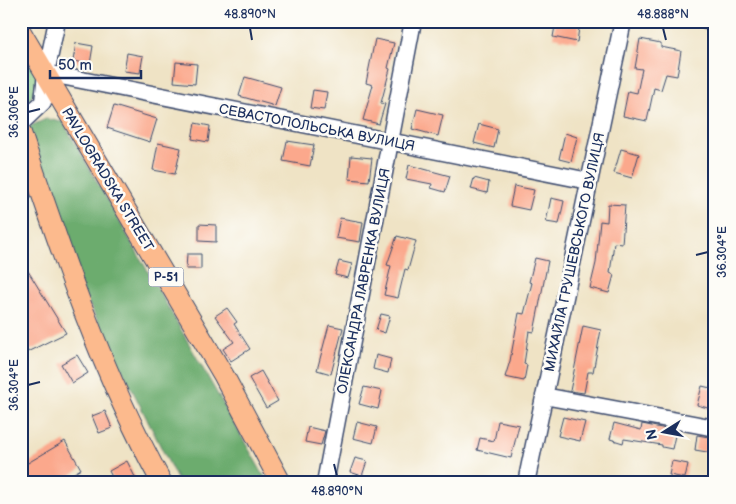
<svg xmlns="http://www.w3.org/2000/svg" width="736" height="504" font-family="'Balsamiq Sans',sans-serif">
  <style>
    .green { fill: #85c880; stroke: #507c6f }
    .forest { fill: #6cac6e; stroke: #446e66 }
    .building { fill: #fba88c }
    .lines { fill: none; stroke-linecap: round; stroke-linejoin: round }
    .minor-casing { stroke: #3b4a6d; stroke-width: 19 }
    .major-casing { stroke: #3b4a6d; stroke-width: 22 }
    .minor { stroke: #fff; stroke-width: 16 }
    .major { stroke: #fcba8d; stroke-width: 20 }
    .ticks { fill: none; stroke: #1b2f5e; stroke-width: 2 }
    .labels { text-anchor: middle; stroke-width: 5; stroke-linejoin: round; paint-order: stroke }
    .shield { fill: #fdfcf7; stroke: #5f6c8c; stroke-width: 1 }
    .shield-label { font-size: 12px; font-weight: bold; fill: #1b2f5e }
    .street-label { font-size: 14px; fill: #1b2f5e; stroke: #fdfcf7 }
    .neatline { fill: none; stroke: #1b2f5e; stroke-width: 2 }
    .ticks-label { font-size: 12px; text-anchor: middle; fill: #1b2f5e }
  </style>
  <rect width="100%" height="100%" fill="#fdfcf7"/>
  <filter id="ink" filterUnits="userSpaceOnUse"><feTurbulence type="fractalNoise" baseFrequency=".02" numOctaves="2"/><feDisplacementMap in="SourceGraphic" scale="10" xChannelSelector="R" yChannelSelector="G"/><feConvolveMatrix kernelMatrix="1 2 1 2 8 2 1 2 1" color-interpolation-filters="sRGB"/></filter>
  <filter id="wash" filterUnits="userSpaceOnUse"><feTurbulence type="fractalNoise" baseFrequency=".0096" numOctaves="4" result="noise"/><feDisplacementMap in="SourceGraphic" scale="20" xChannelSelector="R" yChannelSelector="G"/><feGaussianBlur stdDeviation="1.12" result="paint"/><feColorMatrix in="noise" values="0 0 0 0 0 0 0 0 0 0 0 0 0 0 0 0 0 1.4 0 .05"/><feComposite in="paint" operator="in"/></filter>
  <g filter="url(#wash)">
    <rect width="100%" height="100%" fill="#efe3c5"/>
    <path class="green" d="M26,59L35,66L38,83L28,103L21,105V61Z"/>
    <path class="forest" d="M46,119L63,122L268,483H179L76,278L28,127Z"/>
    <g id="blocks">
      <path class="building" d="M556,21H580L577,42L553,37Z
        M375,39L394,43L388,68L390,69L381,103L385,104L379,124L363,120L373,85L366,83Z
        M640,39L661,43V47L681,51L677,76L666,74L661,90L654,88L647,121L623,116L628,91L637,93L642,69L635,68Z
        M76,43L93,46L90,64L73,61Z
        M127,53L143,56L140,73L124,71Z
        M176,62L197,64L195,84L174,82Z
        M245,77L281,87L275,106L239,96Z
        M313,90L327,92L324,110L310,108Z
        M114,106L157,119L150,142L107,128Z
        M417,109L443,115L438,136L412,129Z
        M195,123L210,126L208,142L192,139Z
        M479,124L498,129L494,148L474,143Z
        M565,133L577,137L571,162L559,159Z
        M287,141L314,145L310,166L283,161Z
        M158,143L181,148L175,174L153,170Z
        M621,149L639,154L632,178L614,173Z
        M351,156L372,158L369,181L349,179Z
        M409,165L450,176L445,192L431,188L432,184L406,179Z
        M474,178L489,182L487,193L471,189Z
        M514,186L534,190L529,210L510,206Z
        M551,198L564,201L559,224L546,222Z
        M608,204L625,205L622,244L614,243L610,273L614,275L609,293L590,288L596,263L600,221L607,222Z
        M340,218L363,222L360,242L336,238Z
        M199,224L216,225V242L199,241Z
        M397,236L416,241L408,270L405,269L398,298L384,295L391,266L387,265Z
        M187,254H201V269H186Z
        M535,258L548,261L534,332L529,331L524,364L527,365L524,381L505,377L510,361L519,313L524,314L532,283L529,282Z
        M339,261L352,264L348,278L335,275Z
        M28,271L66,333L21,355V275Z
        M227,308L237,322L234,324L250,349L231,361L223,349L234,342L215,316Z
        M381,314L390,316L385,333L376,330Z
        M329,325L343,328L331,374L317,370Z
        M583,326L601,330L593,372H588L584,393L570,391Z
        M77,355L88,373L72,383L61,364Z
        M376,355L391,359L388,373L373,369Z
        M261,371L278,401L266,408L249,378Z
        M702,386L715,389V410L697,405Z
        M364,387L382,391L378,409L359,404Z
        M105,411L112,428L99,433L92,416Z
        M563,417L585,422L580,441L558,436Z
        M498,421L519,425L511,458L477,450L480,438L494,441Z
        M357,422L377,427L373,443L353,438Z
        M614,423L641,430L642,424L676,431L672,449L662,447V445L624,439L623,443L610,439Z
        M308,427L325,431L321,445L305,442Z
        M697,435L715,438L713,453L695,450Z
        M65,441L81,469L57,483H21V467Z
        M355,458L367,461L362,476L350,472Z
        M127,461L138,483H115L109,471Z
        M672,461L688,464L685,478L669,475Z"/>
    </g>
  </g>
  <g filter="url(#ink)">
    <use href="#blocks" fill-opacity="0" stroke="#3b4a6d" stroke-width="1"/>
    <g class="lines">
      <defs>
        <path id="minor" d="M707,21L715,23
          M46,73L589,181
          M21,123L43,102L46,73L57,21
          M544,396L715,428
          M325,483L413,21
          M526,483L623,21"/>
        <path id="major" d="M21,32L224,376L281,483
          M21,133C61,252 101,372 162,483"/>
      </defs>
      <use href="#minor" class="minor-casing"/>
      <use href="#major" class="major-casing"/>
      <use href="#minor" class="minor"/>
      <use href="#major" class="major"/>
    </g>
  </g>
  <path class="ticks" d="M250,28L252,40M663,28L666,40M28,112L40,109M696,255L708,252M28,385L40,382M334,464L337,476"/>
  <g class="labels">
    <rect class="shield" x="148.5" y="267.5" width="35" height="19" rx="4"/>
    <g class="shield-label">
      <text x="166" y="281">Р-51</text>
    </g>
    <g class="street-label">
      <text transform="translate(317 127) rotate(11)" y="5">СЕВАСТОПОЛЬСЬКА ВУЛИЦЯ</text>
      <text transform="translate(108 179) rotate(59)" y="5">PAVLOGRADSKA STREET</text>
      <text transform="translate(574 252) rotate(-78)" y="5">МИХАЙЛА ГРУШЕВСЬКОГО ВУЛИЦЯ</text>
      <text transform="translate(363 281) rotate(-79)" y="5">ОЛЕКСАНДРА ЛАВРЕНКА ВУЛИЦЯ</text>
    </g>
  </g>
  <rect width="736" height="504" fill="none" stroke="#fdfcf7" stroke-width="55"/>
  <g transform="translate(664 432) rotate(259)" stroke="#fdfcf7" stroke-width="4" paint-order="stroke">
  <path d="M0-4L9 19L0 12L-9 19Z" fill="#1b2f5e"/>
  <text y="-8" font-size="14" font-weight="bold" text-anchor="middle" fill="#1b2f5e">N</text>
  </g>
  <path d="M50 70v8h91v-8" fill="none" stroke="#1b2f5e" stroke-width="2.5"/>
  <text x="58" y="70" font-size="15" fill="#1b2f5e" stroke="#fdfcf7" stroke-width="4" paint-order="stroke">50 m</text>
  <rect x="28" y="28" width="680" height="448" class="neatline"/>
  <g class="ticks-label">
    <text x="250" y="18">48.890°N</text>
    <text x="663" y="18">48.888°N</text>
    <text transform="translate(14 112) rotate(-90)" y="4">36.306°E</text>
    <text transform="translate(722 252) rotate(-90)" y="4">36.304°E</text>
    <text transform="translate(14 385) rotate(-90)" y="4">36.304°E</text>
    <text x="337" y="495">48.890°N</text>
  </g>
</svg>
